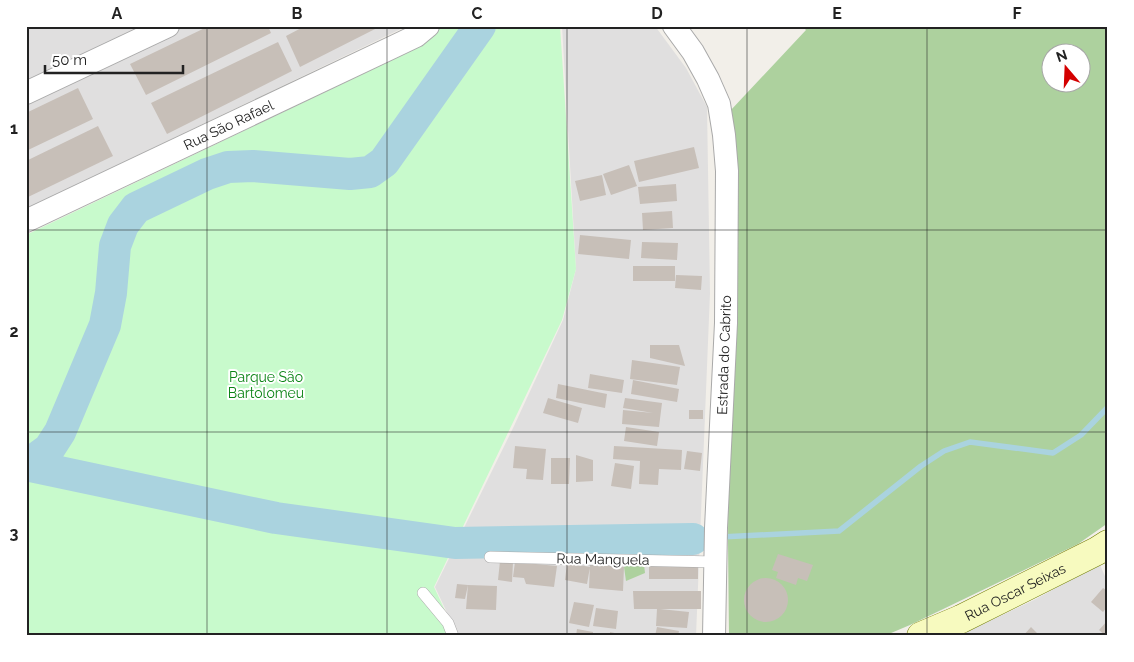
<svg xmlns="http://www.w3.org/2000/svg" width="1134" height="662" font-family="Raleway,sans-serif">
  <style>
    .residential { fill: #e0dfdf }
    .forest { fill: #add19e; fill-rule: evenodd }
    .park { fill: #c8facc }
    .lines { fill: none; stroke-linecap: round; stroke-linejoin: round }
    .stream { stroke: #aad3df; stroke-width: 5.5 }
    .river { stroke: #aad3df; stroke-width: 32 }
    .building { fill: #c7bfb8 }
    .service-casing { stroke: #a9a9a9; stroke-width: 12 }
    .minor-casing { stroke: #a9a9a9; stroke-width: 24 }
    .secondary-casing { stroke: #707d05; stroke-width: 29 }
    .service { stroke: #fff; stroke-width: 11 }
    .minor { stroke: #fff; stroke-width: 22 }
    .secondary { stroke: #f7fabf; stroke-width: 28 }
    .grid { fill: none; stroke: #222; stroke-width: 1; stroke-opacity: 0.55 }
    .labels { text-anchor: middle; stroke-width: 4; stroke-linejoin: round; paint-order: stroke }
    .street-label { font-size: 14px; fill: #222; stroke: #fff }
    .park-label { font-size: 14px; fill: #0c8416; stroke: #fff }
    .neatline { fill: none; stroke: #222; stroke-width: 2 }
    .grid-label { font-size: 16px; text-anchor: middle; font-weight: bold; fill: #222 }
  </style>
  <rect width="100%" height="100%" fill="#f2efe9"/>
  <path class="residential" d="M26,26H407L26,209Z
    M562,26H655L686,68L707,107L710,293L696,636H458L435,587L514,426L563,320L576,269Z
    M1108,558V569L1105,562L1100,565L1108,583V636H958L1034,600L1096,566Z"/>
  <path class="forest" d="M802,26H1108V523L1078,544L910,625L884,636H729L728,542L730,111L806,30ZM1052,52H1082V82H1052Z
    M628,562L644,564L645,573L626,581L624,567Z"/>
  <path class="park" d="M442,26H560L576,269L562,320L434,587L457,636H26V235L411,51L439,29Z"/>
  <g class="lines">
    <path class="stream" d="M721,537L839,531L921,466L944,451L970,442L1053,453L1081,435L1108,407
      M693,539L712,538"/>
    <path class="river" d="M26,465L276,518L455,543L693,539
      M27,465L49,449L60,432L105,325L111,293L115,246L123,225L136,208L207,174L228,167L253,166L350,174L370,172L384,162L480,26"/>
  </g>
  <path class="building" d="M209,26H268L271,33L146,95L130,64Z
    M305,26H381L300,67L286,36Z
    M278,42L292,71L167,134L151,103Z
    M78,88L93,119L26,151V113Z
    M98,126L113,156L26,198V161Z
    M694,147L699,168L639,182L634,161Z
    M629,165L637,186L611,195L603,174Z
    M602,175L606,195L580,201L575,181Z
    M676,184L677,201L640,204L638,187Z
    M672,211L673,228L643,230L642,213Z
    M580,235L631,240L629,259L578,254Z
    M642,242L678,243L677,260L641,258Z
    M633,266H675V281H633Z
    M676,275L702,276L701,290L675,288Z
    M650,345H679L685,366L650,358Z
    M632,360L680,367L677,385L630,379Z
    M590,374L624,380L622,393L588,388Z
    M633,380L679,389L677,402L631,394Z
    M558,384L607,394L605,408L556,398Z
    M548,398L582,408L578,423L543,413Z
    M625,398L662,403L659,427L622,424L623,410L653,413L623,408Z
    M689,410H703V419H689Z
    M626,427L659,432L657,446L624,441Z
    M515,446L546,449L543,480L526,479L527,469L513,468Z
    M614,446L682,450L681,470L659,469L658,485L639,484L640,461L613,459Z
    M687,451L702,453L700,471L684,469Z
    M576,455L593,460V481L576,482Z
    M551,458H570L569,484H551Z
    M615,463L634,466L631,489L611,486Z
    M778,554L813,565L807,581L798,578L796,585L776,578L778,572L772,570Z
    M500,561L513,562L512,582L498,580Z
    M515,562L557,566L554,587L526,584L524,578L513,577Z
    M567,563L590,567L587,584L565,580Z
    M590,564L624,567L623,591L589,588Z
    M649,565H698V579H649Z
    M744 600a22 22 0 1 1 44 0a22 22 0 1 1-44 0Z
    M457,584L468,585L465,599L455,598Z
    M468,585L497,586L496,610L466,609Z
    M1103,588L1108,591V606L1103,612L1091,602Z
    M633,591H701V609H660L689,612L687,628L656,626L657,609H634Z
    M574,602L594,605L589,627L569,623Z
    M596,608L618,611L616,629L593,626Z
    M1108,620V635L1106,636L1099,630Z
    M657,627L679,631L678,636H655Z
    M1031,627L1040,636H1023Z
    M577,629L593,632V636H576Z
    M610,632L624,635V636H610Z"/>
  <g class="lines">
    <defs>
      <path id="service" d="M490,557L716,562
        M423,593L448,623L453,636"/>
      <g id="minor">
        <path d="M674,26L693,52L708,79L719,104L724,135L727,171L726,323L716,528L714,636"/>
        <path d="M26,93L168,26"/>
        <path id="s1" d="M26,221L393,47L416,36L428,26"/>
      </g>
      <g id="secondary">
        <path id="s2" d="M921,636L961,619L1097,551L1108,544"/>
      </g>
    </defs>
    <use href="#service" class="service-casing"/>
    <use href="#minor" class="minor-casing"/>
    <use href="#secondary" class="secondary-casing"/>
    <use href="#service" class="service"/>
    <use href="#minor" class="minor"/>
    <use href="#secondary" class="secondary"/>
  </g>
  <path class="grid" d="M207,26V636M387,26V636M567,26V636M747,26V636M927,26V636M26,230H1108M26,432H1108"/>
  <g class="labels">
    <g class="street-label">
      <text dy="5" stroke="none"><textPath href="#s1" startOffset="224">Rua São Rafael</textPath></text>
      <text transform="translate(724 355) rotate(-88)" y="5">Estrada do Cabrito</text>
      <text transform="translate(603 559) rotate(1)" y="5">Rua Manguela</text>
      <text dy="5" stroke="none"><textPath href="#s2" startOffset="104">Rua Oscar Seixas</textPath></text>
    </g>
    <g class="park-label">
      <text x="266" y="382">Parque São<tspan x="266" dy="16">Bartolomeu</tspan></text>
    </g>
  </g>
  <rect width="1134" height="662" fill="none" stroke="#ffffff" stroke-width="55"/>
  <g transform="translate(1066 68) rotate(341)"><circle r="24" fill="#ffffff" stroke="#a7a7a7"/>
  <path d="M0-4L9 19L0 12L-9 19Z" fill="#d40000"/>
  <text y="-8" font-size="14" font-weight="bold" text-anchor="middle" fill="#222222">N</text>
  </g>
  <path d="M45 65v8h138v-8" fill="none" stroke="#222222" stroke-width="2.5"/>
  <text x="52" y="65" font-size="15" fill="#222222" stroke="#ffffff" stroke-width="4" paint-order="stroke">50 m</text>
  <rect x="28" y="28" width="1078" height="606" class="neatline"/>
  <g class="grid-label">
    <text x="117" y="19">A</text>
    <text x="297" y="19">B</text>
    <text x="477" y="19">C</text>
    <text x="657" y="19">D</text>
    <text x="837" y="19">E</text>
    <text x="1017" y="19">F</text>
    <text x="14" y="134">1</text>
    <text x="14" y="337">2</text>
    <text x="14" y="539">3</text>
  </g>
</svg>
